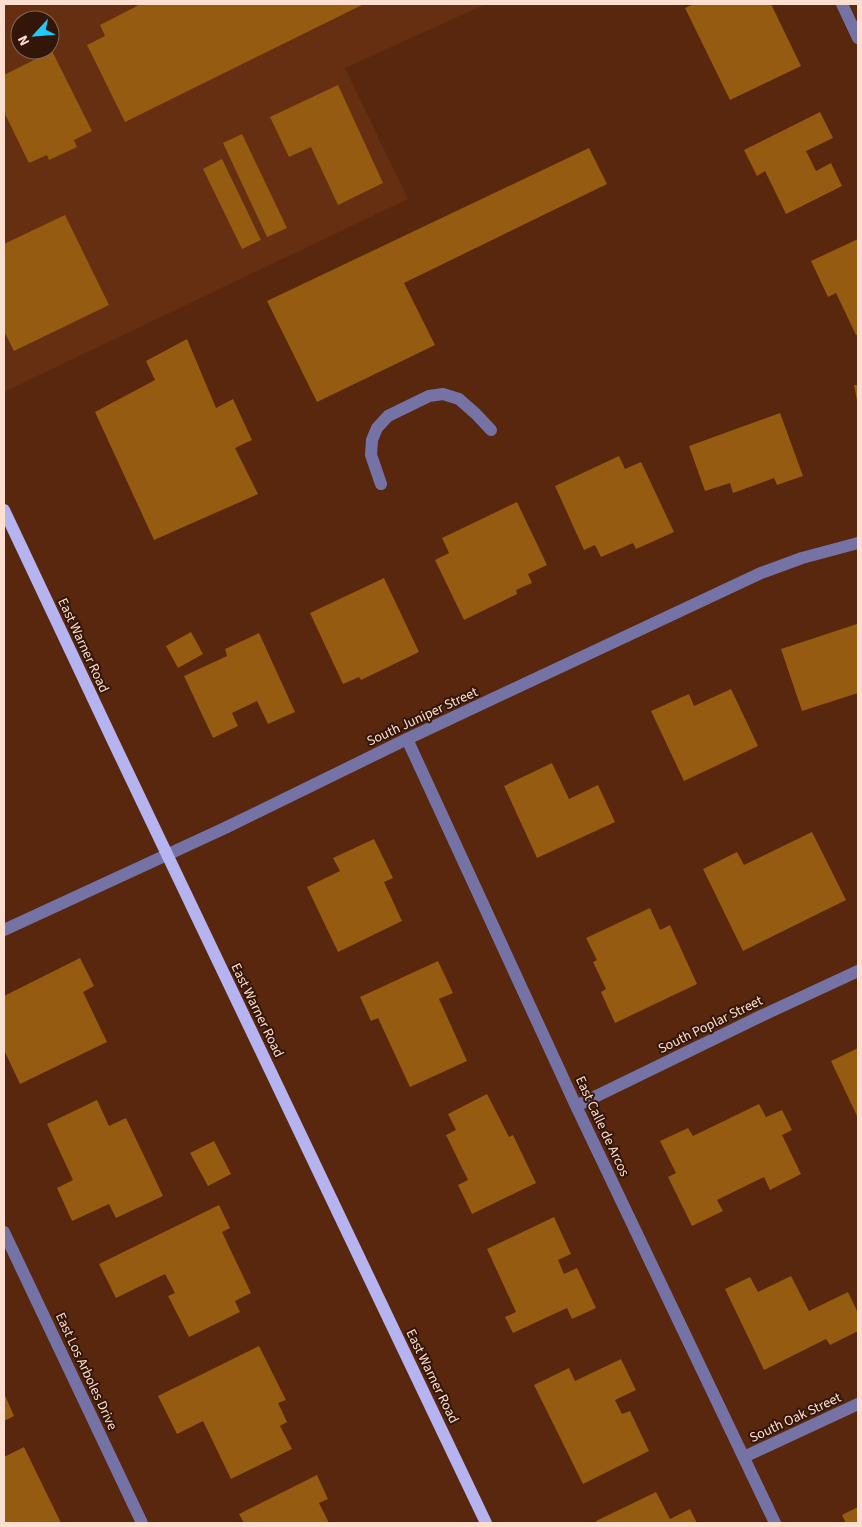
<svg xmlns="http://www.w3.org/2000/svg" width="862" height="1527" font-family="'Source Sans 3',sans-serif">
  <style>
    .built { fill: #662f11; fill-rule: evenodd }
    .building { fill: #955b10 }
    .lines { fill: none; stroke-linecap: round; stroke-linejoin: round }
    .minor { stroke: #7573a6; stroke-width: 12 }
    .major { stroke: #b6b3f1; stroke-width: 12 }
    .labels { text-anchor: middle; stroke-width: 4; stroke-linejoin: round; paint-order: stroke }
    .street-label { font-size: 14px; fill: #fedecf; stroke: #321608 }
  </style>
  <rect width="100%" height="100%" fill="#58270d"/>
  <path class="built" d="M4,4H486L345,68L408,199L4,392ZM20,20H50V50H20Z"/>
  <path class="building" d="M141,4H364L125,122L87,45L105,36L100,25Z
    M694,4H771L801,66L730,100L685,8Z
    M52,51L92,131L74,140L77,147L49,160L47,155L29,163L4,112V75Z
    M338,85L383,183L338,205L311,147L289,157L270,117Z
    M820,112L833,138L806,151L816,171L831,163L842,186L786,214L765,171L757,176L744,150Z
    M242,134L287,228L267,237L223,143Z
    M589,148L607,184L404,283L435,345L317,402L267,301Z
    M222,159L261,240L242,249L203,169Z
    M65,215L109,305L14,351L4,331V244Z
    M858,239V334L856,335L836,293L828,297L811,261Z
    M187,339L216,408L233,399L252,440L235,448L258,494L154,540L95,412L155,380L146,361Z
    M854,385H858V400H857Z
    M780,413L803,476L777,485L774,478L733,493L730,483L705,491L689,446Z
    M619,456L625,469L641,462L674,532L636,549L633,543L601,557L595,545L584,550L555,486Z
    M517,502L547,565L528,574L532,583L516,590L517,594L464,620L435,560L449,553L442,538Z
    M384,578L419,652L361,680L359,677L343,684L310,613Z
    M857,624L858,628V693L802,711L781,649Z
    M191,632L203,654L178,668L166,646Z
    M259,633L295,712L268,724L257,701L232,713L238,726L213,738L184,676L227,656L225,649Z
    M731,689L758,746L684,781L651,711L689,694L694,706Z
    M552,763L569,799L598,785L615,822L537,858L504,786Z
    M812,832L846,900L743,951L703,869L737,852L744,865Z
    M374,839L393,878L384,882L402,921L338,952L307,887L340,871L333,858Z
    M650,908L660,930L670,925L697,984L615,1023L601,992L606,989L593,962L597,960L586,938Z
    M80,958L94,986L83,992L107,1042L20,1084L4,1050V996Z
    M438,961L453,993L439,999L467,1061L410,1087L378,1018L371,1021L360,997Z
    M858,1048V1118L831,1061Z
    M487,1094L509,1137L513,1135L536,1183L472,1214L458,1185L468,1180L446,1135L456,1130L448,1114Z
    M97,1100L109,1126L126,1118L163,1196L116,1218L109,1204L72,1221L57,1188L73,1180L47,1124Z
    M759,1104L766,1117L782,1110L792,1130L782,1135L801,1174L770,1190L764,1177L717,1200L723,1211L692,1226L668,1177L676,1173L660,1141L688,1128L693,1136Z
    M214,1141L231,1174L208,1186L190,1153Z
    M219,1205L230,1228L222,1232L251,1293L235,1301L240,1312L189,1337L168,1296L175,1293L165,1274L116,1298L99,1264Z
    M554,1217L571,1254L558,1260L564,1274L577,1268L596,1308L572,1319L567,1308L513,1333L505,1317L516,1312L487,1249Z
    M791,1276L809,1311L848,1292L858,1313V1331L830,1345L826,1339L764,1370L725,1289L750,1277L758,1292Z
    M259,1346L286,1400L278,1403L287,1422L280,1426L292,1449L231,1479L203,1421L177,1434L158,1396Z
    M621,1359L636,1390L615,1400L622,1414L630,1411L649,1451L583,1484L534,1385L569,1368L575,1381Z
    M4,1393L14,1416L4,1421Z
    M24,1447L61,1523H4V1457Z
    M317,1475L328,1499L319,1503L329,1523H244L239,1514Z
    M656,1492L670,1519L690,1509L697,1523H597L596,1521Z
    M858,1507V1523H846L842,1515Z"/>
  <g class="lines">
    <path class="minor" d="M842,4L858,38
      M381,484L371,455L372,440L377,428L388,416L429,396L443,394L459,399L476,414L491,430
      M407,739L576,1106L775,1523
      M4,930L225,828L407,739L761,573L802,558L858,543
      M576,1106L761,1016L858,971
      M4,1232L142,1523
      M744,1457L858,1404"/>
    <path class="major" d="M4,510L112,739L486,1523"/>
  </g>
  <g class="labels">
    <g class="street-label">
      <text transform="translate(84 645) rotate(65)" y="5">East Warner Road</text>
      <text transform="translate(422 716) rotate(-25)" y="5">South Juniper Street</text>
      <text transform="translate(258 1010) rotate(64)" y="5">East Warner Road</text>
      <text transform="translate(710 1024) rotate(-26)" y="5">South Poplar Street</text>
      <text transform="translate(603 1126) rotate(65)" y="5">East Calle de Arcos</text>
      <text transform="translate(87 1371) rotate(65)" y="5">East Los Arboles Drive</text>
      <text transform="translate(433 1376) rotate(64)" y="5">East Warner Road</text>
      <text transform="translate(795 1417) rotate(-25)" y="5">South Oak Street</text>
    </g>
  </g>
  <rect width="862" height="1527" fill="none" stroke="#fedecf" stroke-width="10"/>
  <g transform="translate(35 35) rotate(244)"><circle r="24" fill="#321608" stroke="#846658"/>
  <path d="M0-4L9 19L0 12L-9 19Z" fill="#20c9fd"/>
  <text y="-8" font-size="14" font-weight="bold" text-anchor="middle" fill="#fedecf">N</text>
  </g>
</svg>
